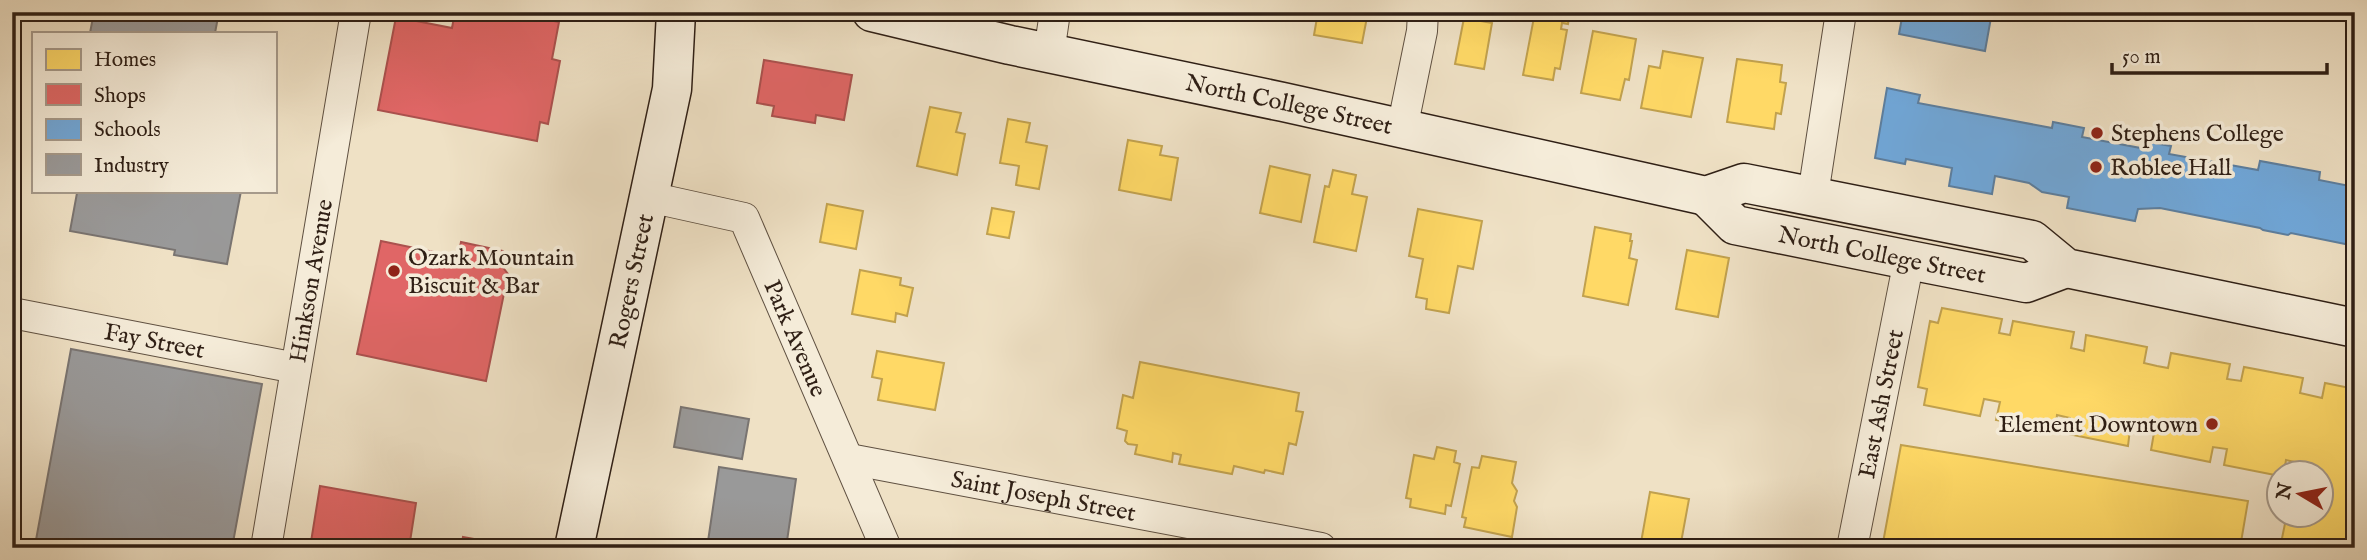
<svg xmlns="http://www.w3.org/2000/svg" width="2367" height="560" font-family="'IM FELL English',serif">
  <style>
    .homes { fill: #ffd966; stroke: #c1a14e; stroke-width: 2 }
    .shops { fill: #e06666; stroke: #ab514e; stroke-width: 2 }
    .schools { fill: #6fa8dc; stroke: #5c7fa0; stroke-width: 2 }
    .industry { fill: #999; stroke: #797471; stroke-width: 2 }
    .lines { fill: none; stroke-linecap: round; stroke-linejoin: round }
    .street-casing { stroke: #5f5041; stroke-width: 32 }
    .secondary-casing { stroke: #2f1f15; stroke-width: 41 }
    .street { stroke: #f5ecd9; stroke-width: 30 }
    .secondary { stroke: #f5ecd9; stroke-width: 38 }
    .poi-dot { fill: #8f2418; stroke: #f5ecd9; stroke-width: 2.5 }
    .labels { text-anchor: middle; stroke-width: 7; stroke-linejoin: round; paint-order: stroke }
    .street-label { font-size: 24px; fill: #2f1f15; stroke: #f5ecd9 }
    .poi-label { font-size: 24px; fill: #2f1f15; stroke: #f5ecd9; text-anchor: start }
  </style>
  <rect width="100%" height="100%" fill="#efe1c5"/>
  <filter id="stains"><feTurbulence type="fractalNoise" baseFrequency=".00286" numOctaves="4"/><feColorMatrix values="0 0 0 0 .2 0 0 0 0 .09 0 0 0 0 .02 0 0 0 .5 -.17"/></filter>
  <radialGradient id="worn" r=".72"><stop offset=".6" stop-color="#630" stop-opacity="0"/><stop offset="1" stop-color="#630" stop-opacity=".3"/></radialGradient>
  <path class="homes" d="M1318,12H1368L1362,43L1314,35Z
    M1535,12H1570L1568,24L1562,23L1561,29L1567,30L1560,69L1555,68L1553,80L1523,75Z
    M1464,18L1492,23L1484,69L1455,64Z
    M1593,31L1636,39L1629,80L1625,79L1620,100L1581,93Z
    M1663,51L1703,58L1691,117L1641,108L1649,66L1660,68Z
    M1737,59L1782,65L1780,82L1786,83L1781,114L1776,113L1774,129L1727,122Z
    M930,107L961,113L956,132L965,134L957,175L917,166Z
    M1008,119L1030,123L1026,142L1047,146L1039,189L1016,185L1019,166L1000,163Z
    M1128,140L1162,146L1160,155L1178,158L1171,200L1119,190Z
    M1270,166L1310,175L1301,222L1260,213Z
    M1333,170L1356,175L1352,194L1367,197L1356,251L1314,242L1325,186L1329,187Z
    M827,204L863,211L856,249L820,242Z
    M992,208L1014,212L1009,238L987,234Z
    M1418,209L1482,221L1473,269L1458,266L1449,313L1426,309L1427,299L1416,297L1423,259L1409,256Z
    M1595,227L1631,234L1630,241H1632L1629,258L1637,260L1628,305L1583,296Z
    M1687,250L1729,258L1718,317L1676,309Z
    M860,270L901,278L900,285L913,288L907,316L896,313L895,322L852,314Z
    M1942,308L2002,319L1999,333L2010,335L2013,321L2074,332L2071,348L2084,351L2086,335L2147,347L2144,363L2157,366L2168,368L2171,353L2230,364L2227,379L2241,381L2244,367L2303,378L2300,393L2322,398L2325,383L2355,389V548H2296L2281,543L2287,514H2322V472H2302L2294,462L2286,460L2284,472H2280V476L2224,465L2227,449L2213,447L2210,462L2151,450L2154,433L2143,431L2130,429L2128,446L2068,434L2070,418L2057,415L2055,431L1996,420L2000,402L1984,399L1980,416L1924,405L1927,389L1918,387L1930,321L1938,323Z
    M877,351L944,363L935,410L878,400L882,379L872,377Z
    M1140,362L1299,393L1296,411L1303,412L1296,445L1289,443L1283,474L1265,470L1264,473L1234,466L1232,474L1179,464L1181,455L1173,453L1172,462L1135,454L1137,445L1128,444L1125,441L1127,431L1117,428L1123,395L1133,398Z
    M1901,445L2248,501L2240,548H1882Z
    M1437,447L1456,451L1454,462L1460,464L1451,506L1446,505L1445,514L1410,507L1411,499L1406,498L1414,455L1434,459Z
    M1482,456L1516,462L1512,483L1517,491L1514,501L1517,507L1512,537L1464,527L1466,518L1462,517L1472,467L1479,468Z
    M1650,492L1689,499L1680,548H1640Z"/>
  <path class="shops" d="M455,12H508L559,22L552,59L560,61L548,124L540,122L537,141L378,110L396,17L452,28Z
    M764,60L852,75L844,120L816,115L815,123L772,116L774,106L757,103Z
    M381,241L458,257L461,242L503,251L501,265L508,274L486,381L357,354Z
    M320,486L416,503L409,548H310Z
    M463,537L524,548H461Z"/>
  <path class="schools" d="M1903,12H1992L1985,51L1899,34Z
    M1887,88L1920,95L1918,103L2052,128L2053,122L2084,128L2082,137L2146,149L2148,142L2171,146L2169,154L2258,170L2260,161L2320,172L2319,180L2355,187V246L2291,233L2288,235L2263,230L2260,228L2160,208L2138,209L2135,221L2067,208L2069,197L2042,192L2029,183L1995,176L1992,194L1949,186L1952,168L1906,159L1905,164L1875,158Z"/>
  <path class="industry" d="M94,12H219L215,33H90Z
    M65,191H241L227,264L174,255L175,250L70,231L77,193Z
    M71,349L262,384L232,548H76L36,540Z
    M681,407L749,419L742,459L674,447Z
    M719,467L796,479L786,548H707Z"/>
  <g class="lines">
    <defs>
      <g id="street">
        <path d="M1049,53L1055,12"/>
        <path d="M1402,129L1422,31L1423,12"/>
        <path d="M1813,195L1841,12"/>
        <path id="s1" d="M649,197L744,218L886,548"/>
        <path id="s2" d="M12,313L296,368"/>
        <path id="s3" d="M849,459L1321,548"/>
        <path id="s4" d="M266,548L356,12"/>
        <path id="s5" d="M1852,548L1909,260"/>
      </g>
      <g id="secondary">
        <path id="s6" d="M872,12L1010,45L1283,102L1706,196L1744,183L2032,240L2066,268L2355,328"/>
        <path id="s7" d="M1706,196L1735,225L1909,260L2026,283L2066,268"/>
        <path id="s8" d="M574,548L672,89L676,12"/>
      </g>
    </defs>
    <use href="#street" class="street-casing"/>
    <use href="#secondary" class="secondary-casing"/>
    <use href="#street" class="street"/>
    <use href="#secondary" class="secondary"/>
  </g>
  <g class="poi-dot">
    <circle cx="2097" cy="133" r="7"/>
    <circle cx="2096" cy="167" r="7"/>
    <circle cx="394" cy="271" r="7"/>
    <circle cx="2212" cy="424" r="7"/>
  </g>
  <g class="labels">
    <g class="street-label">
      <text dy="8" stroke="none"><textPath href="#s6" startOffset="427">North College Street</textPath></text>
      <text dy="8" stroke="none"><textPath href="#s7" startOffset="191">North College Street</textPath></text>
      <text dy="8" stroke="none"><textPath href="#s4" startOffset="271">Hinkson Avenue</textPath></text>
      <text dy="8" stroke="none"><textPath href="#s8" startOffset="273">Rogers Street</textPath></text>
      <text dy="8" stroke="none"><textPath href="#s1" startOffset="228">Park Avenue</textPath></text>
      <text dy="8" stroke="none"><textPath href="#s2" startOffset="145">Fay Street</textPath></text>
      <text dy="8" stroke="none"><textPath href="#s5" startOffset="147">East Ash Street</textPath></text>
      <text dy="8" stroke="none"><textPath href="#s3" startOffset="198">Saint Joseph Street</textPath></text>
    </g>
    <g class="poi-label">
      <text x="2111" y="141">Stephens College</text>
      <text x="2110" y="175">Roblee Hall</text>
      <text x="408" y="265">Ozark Mountain<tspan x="408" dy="28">Biscuit &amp; Bar</tspan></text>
      <text x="2198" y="432" text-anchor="end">Element Downtown</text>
    </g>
  </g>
  <rect width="2367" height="560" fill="none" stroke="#efe1c5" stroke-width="42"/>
  <rect x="14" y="14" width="2339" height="532" fill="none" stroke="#2f1f15" stroke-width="3.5"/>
  <rect x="21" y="21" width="2325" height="518" fill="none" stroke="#2f1f15" stroke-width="2"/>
  <rect x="32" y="32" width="245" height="161" fill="#f5ecd9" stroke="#a69a8b" stroke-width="2"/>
  <rect x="46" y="49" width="35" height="21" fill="#ffd966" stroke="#a69a8b" stroke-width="2"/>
  <text x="94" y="66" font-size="21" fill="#2f1f15">Homes</text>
  <rect x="46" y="84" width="35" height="21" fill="#e06666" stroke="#a69a8b" stroke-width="2"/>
  <text x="94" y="102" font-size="21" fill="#2f1f15">Shops</text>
  <rect x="46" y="119" width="35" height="21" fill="#6fa8dc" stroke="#a69a8b" stroke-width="2"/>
  <text x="94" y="136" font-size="21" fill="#2f1f15">Schools</text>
  <rect x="46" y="154" width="35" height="21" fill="#999999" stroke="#a69a8b" stroke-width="2"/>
  <text x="94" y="172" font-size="21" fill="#2f1f15">Industry</text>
  <g transform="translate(2300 494) rotate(280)"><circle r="33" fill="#f5ecd9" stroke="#a69a8b" stroke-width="2"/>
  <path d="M0-5L12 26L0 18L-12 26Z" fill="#8f2418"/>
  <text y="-10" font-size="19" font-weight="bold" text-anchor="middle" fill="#2f1f15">N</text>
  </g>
  <path d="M2112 63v10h215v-10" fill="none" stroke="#2f1f15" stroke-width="3.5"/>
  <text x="2122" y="63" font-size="21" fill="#2f1f15" stroke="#f5ecd9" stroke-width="5" paint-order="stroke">50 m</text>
  <rect width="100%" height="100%" filter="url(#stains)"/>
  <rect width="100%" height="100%" fill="url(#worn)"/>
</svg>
